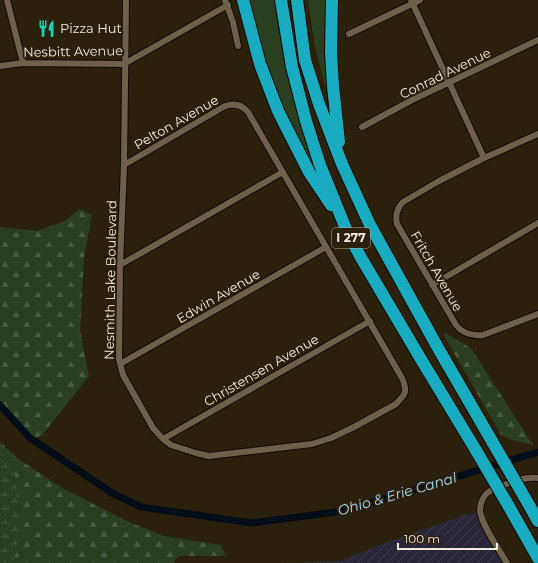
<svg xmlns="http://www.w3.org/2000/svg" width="538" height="563" font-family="Montserrat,sans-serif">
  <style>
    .industrial { fill: url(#industrial-furrows) }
    .grass { fill: #293f20 }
    .forest { fill: url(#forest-firs) }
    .wetland { fill: url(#wetland-marsh) }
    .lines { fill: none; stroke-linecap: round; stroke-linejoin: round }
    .canal { stroke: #010e19; stroke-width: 7 }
    .minor-casing { stroke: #130a00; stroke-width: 8 }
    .motorway-casing { stroke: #130a00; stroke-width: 14 }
    .minor { stroke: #6d614b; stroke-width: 6 }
    .motorway { stroke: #19abc0; stroke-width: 12 }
    .motorway-bridge-casing { stroke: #130a00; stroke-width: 14; stroke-linecap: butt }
    .motorway-bridge { stroke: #19abc0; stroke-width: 12 }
    .labels { text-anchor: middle; stroke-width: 4; stroke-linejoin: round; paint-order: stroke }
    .shield { fill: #2b200c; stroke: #b6ae9f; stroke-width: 1 }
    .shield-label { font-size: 12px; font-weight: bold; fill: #f2ebde }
    .poi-label { font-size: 13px; fill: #f2ebde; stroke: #2b200c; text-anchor: start }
    .street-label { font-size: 13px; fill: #f2ebde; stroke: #2b200c }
    .water-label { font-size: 14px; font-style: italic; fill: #a8d8f9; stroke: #2b200c }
  </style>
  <defs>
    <pattern id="industrial-furrows" width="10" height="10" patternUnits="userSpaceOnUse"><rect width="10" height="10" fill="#292737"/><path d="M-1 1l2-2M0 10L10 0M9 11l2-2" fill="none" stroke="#3e3c4a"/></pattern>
    <pattern id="forest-firs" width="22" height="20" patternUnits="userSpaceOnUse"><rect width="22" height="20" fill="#293f20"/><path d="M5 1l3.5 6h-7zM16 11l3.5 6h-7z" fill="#485b40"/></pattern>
    <pattern id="wetland-marsh" width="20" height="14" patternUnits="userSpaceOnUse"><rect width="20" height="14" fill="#293f20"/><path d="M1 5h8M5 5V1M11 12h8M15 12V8" fill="none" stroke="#485b40"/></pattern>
  </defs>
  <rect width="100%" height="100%" fill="#2b200c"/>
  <path class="industrial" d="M485,509V513L488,523L512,563H278L340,561L377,546L464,515L474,513Z"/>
  <path class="grass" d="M247,0H275L277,20L289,83L297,113L317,172L315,173L283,110L264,61Z
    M308,0H328L329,102L314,42Z"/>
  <path class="forest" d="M79,209L92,215L84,258L80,331L89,376L42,435L32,440L0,405V227L37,231L65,221Z
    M443,334H447L471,348L533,445L512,440L501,435Z
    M0,442L17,458L64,489L131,523L164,536L221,545L226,556H180L175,559L174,563H13L21,532L14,468L0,450Z"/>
  <path class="wetland" d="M0,450L14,468L21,532L13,563H0Z"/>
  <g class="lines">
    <path class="canal" d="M0,405L30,438L112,493L141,507L252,523L344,511L538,452"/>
    <defs>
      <path id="minor" d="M7,0L23,63
        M225,0L233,22L238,46
        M411,0L484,158
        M349,34L420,0
        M0,66L23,63L124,64L228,5
        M362,127L412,100L538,40
        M538,134L484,158L439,181L403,202C397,208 395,215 397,224L456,325C463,334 473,336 483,335L538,314
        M124,165L225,106C234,103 242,105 248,112L402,378L404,383L405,388V392L403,396L396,404L354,427L331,438L312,444L209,456L196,453L171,445L163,439L153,428L123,375L119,359L120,265L124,165L126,0
        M120,265L283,172
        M432,285L538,223
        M120,364L326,247
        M163,439L370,321
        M507,563C499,549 482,526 480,511C480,505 482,499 486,494C490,490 497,488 502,486C513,481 526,477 538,478"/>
      <path id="motorway" d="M243,0L260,64L278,111L309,172L331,205
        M281,0L292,67L306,121L320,165L346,229L360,256L422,361L477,452
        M297,0L305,60L319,104L342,164L370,225L438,348L493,443
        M332,0L331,52L333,86L339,142
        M525,498L538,521
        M508,505L538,558"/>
    </defs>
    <use href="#minor" class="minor-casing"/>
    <use href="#motorway" class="motorway-casing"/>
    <use href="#minor" class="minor"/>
    <use href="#motorway" class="motorway"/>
    <defs>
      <path id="motorway-bridge" d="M493,443L525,498
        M477,452L508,505"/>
    </defs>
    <use href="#motorway-bridge" class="motorway-bridge-casing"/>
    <use href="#motorway-bridge" class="motorway-bridge"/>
  </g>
  <defs>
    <symbol id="restaurant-bare" viewBox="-9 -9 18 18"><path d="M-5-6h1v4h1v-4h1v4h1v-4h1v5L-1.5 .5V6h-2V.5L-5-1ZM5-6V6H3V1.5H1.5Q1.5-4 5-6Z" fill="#15d5b3" stroke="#2b200c" stroke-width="2.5" paint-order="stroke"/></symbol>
  </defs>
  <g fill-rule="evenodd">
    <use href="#restaurant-bare" x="34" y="16" width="25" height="25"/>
  </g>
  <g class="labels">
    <rect class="shield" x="332" y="228" width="38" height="20" rx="3"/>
    <g class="shield-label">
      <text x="351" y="242">I 277</text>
    </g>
    <g class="poi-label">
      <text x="60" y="33">Pizza Hut</text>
    </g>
    <g class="street-label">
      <text transform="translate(73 51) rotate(-1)" y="5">Nesbitt Avenue</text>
      <text transform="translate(445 73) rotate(-26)" y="5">Conrad Avenue</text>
      <text transform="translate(176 122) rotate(-30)" y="5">Pelton Avenue</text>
      <text transform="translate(437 271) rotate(60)" y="5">Fritch Avenue</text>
      <text transform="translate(110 280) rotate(-89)" y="5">Nesmith Lake Boulevard</text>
      <text transform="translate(218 296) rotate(-30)" y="5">Edwin Avenue</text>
      <text transform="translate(261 370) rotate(-30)" y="5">Christensen Avenue</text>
    </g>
    <g class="water-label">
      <text transform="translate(397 494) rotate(-16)" y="5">Ohio &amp; Erie Canal</text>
    </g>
  </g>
  <path d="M398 543v6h99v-6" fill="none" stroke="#f2ebde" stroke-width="2"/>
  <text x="404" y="543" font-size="12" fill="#f2ebde" stroke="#2b200c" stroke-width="3" paint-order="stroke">100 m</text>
</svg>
